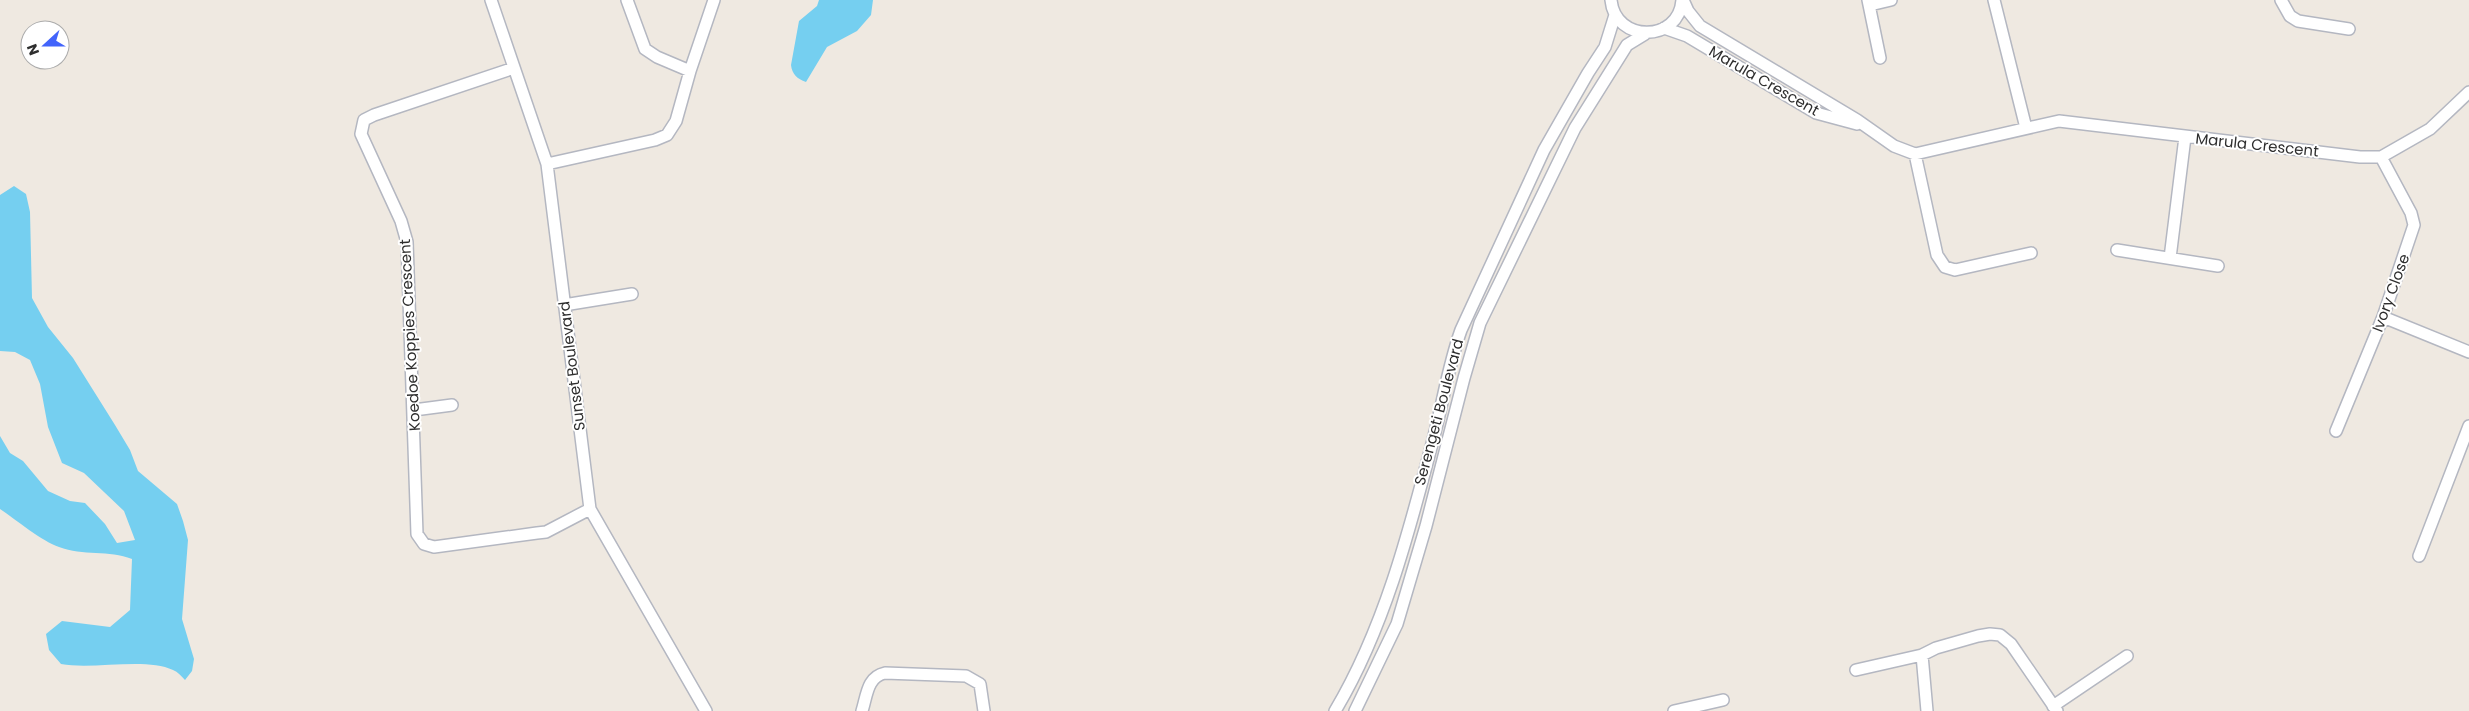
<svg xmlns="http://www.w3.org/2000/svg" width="2469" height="711" font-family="Poppins,sans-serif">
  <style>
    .water { fill: #75cff0 }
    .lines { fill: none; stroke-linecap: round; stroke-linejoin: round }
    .minor-casing { stroke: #b4b7c1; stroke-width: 14 }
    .minor { stroke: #fff; stroke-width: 11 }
    .labels { text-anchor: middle; stroke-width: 4; stroke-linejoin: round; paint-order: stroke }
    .street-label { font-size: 15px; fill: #2e2e2e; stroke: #fff }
  </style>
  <rect width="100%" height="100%" fill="#efe9e1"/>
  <path class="water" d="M819,0H873L871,15L857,31L827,47L806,82C797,79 792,74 791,65L799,21L817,6Z
    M14,186L26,194L30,212L32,298L48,327L73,358L115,425L130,450L138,471L177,504L183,521L188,540L182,619L194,659L192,671L185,680C181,676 178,672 173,670C146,657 93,670 61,664L49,650L46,634L62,621L110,627L130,610L132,559C109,550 83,556 59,547C43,542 15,519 0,509V436L10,453L23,461L48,491L70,501L85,503L105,524L117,543L135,540L124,511L84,473L62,463L48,427L40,384L30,360L15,352L0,351V195Z"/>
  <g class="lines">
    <defs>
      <path id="minor" d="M491,0L547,164L590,509L706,711
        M627,0L645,49L657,57L690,71
        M1611,0C1615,43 1679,43 1682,0
        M1683,0L1688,11L1700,26L1857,120L1894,146L1915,154L2059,121L2360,157H2381L2430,129L2469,92
        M1868,0L1880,58
        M1994,0L2026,128
        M2281,0L2290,16L2298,21L2349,29
        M1870,5L1891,0
        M1664,28L1687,36L1816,113L1857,124
        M514,68L374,115L364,120L361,134L401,221L407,242L417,534L424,544L434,547L537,533L546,532L590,509
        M1915,154L1937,255L1945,267L1955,270L2031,253
        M547,164L655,140L667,135L676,121L690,71L714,0
        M2117,250L2218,266
        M2170,258L2185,137
        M564,305L632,294
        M2383,317L2469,352
        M414,410L452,405
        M2336,431L2383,317L2414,225L2411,213L2381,157
        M2419,556L2469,426
        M1856,670L1922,655
        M2053,706L2127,656
        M862,711C867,695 867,677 885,673L966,676L980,684L984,711
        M1335,711C1384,629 1409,532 1433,440C1443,403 1448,366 1461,330L1544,150L1588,73L1605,47L1615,15
        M1355,711L1397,624L1426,526L1464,378L1480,323L1575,128L1627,45L1645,34
        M1674,711L1723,700
        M1927,711L1922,655L1936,648L1978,636L1990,634L2000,635L2011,644L2057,711"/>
    </defs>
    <use href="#minor" class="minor-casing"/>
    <use href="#minor" class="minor"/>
  </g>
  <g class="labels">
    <g class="street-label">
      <text transform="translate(1764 81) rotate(30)" y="5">Marula Crescent</text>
      <text transform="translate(2257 145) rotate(6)" y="5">Marula Crescent</text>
      <text transform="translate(2391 293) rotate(-70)" y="5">Ivory Close</text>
      <text transform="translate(410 335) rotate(-93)" y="5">Koedoe Koppies Crescent</text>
      <text transform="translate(572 366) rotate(-97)" y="5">Sunset Boulevard</text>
      <text transform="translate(1439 412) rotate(-75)" y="5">Serengeti Boulevard</text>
    </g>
  </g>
  <g transform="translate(45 45) rotate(249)"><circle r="24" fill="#ffffff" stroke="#ababab"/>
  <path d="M0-4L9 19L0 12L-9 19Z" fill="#4264fb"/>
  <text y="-8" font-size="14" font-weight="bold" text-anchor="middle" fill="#2e2e2e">N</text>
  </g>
</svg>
